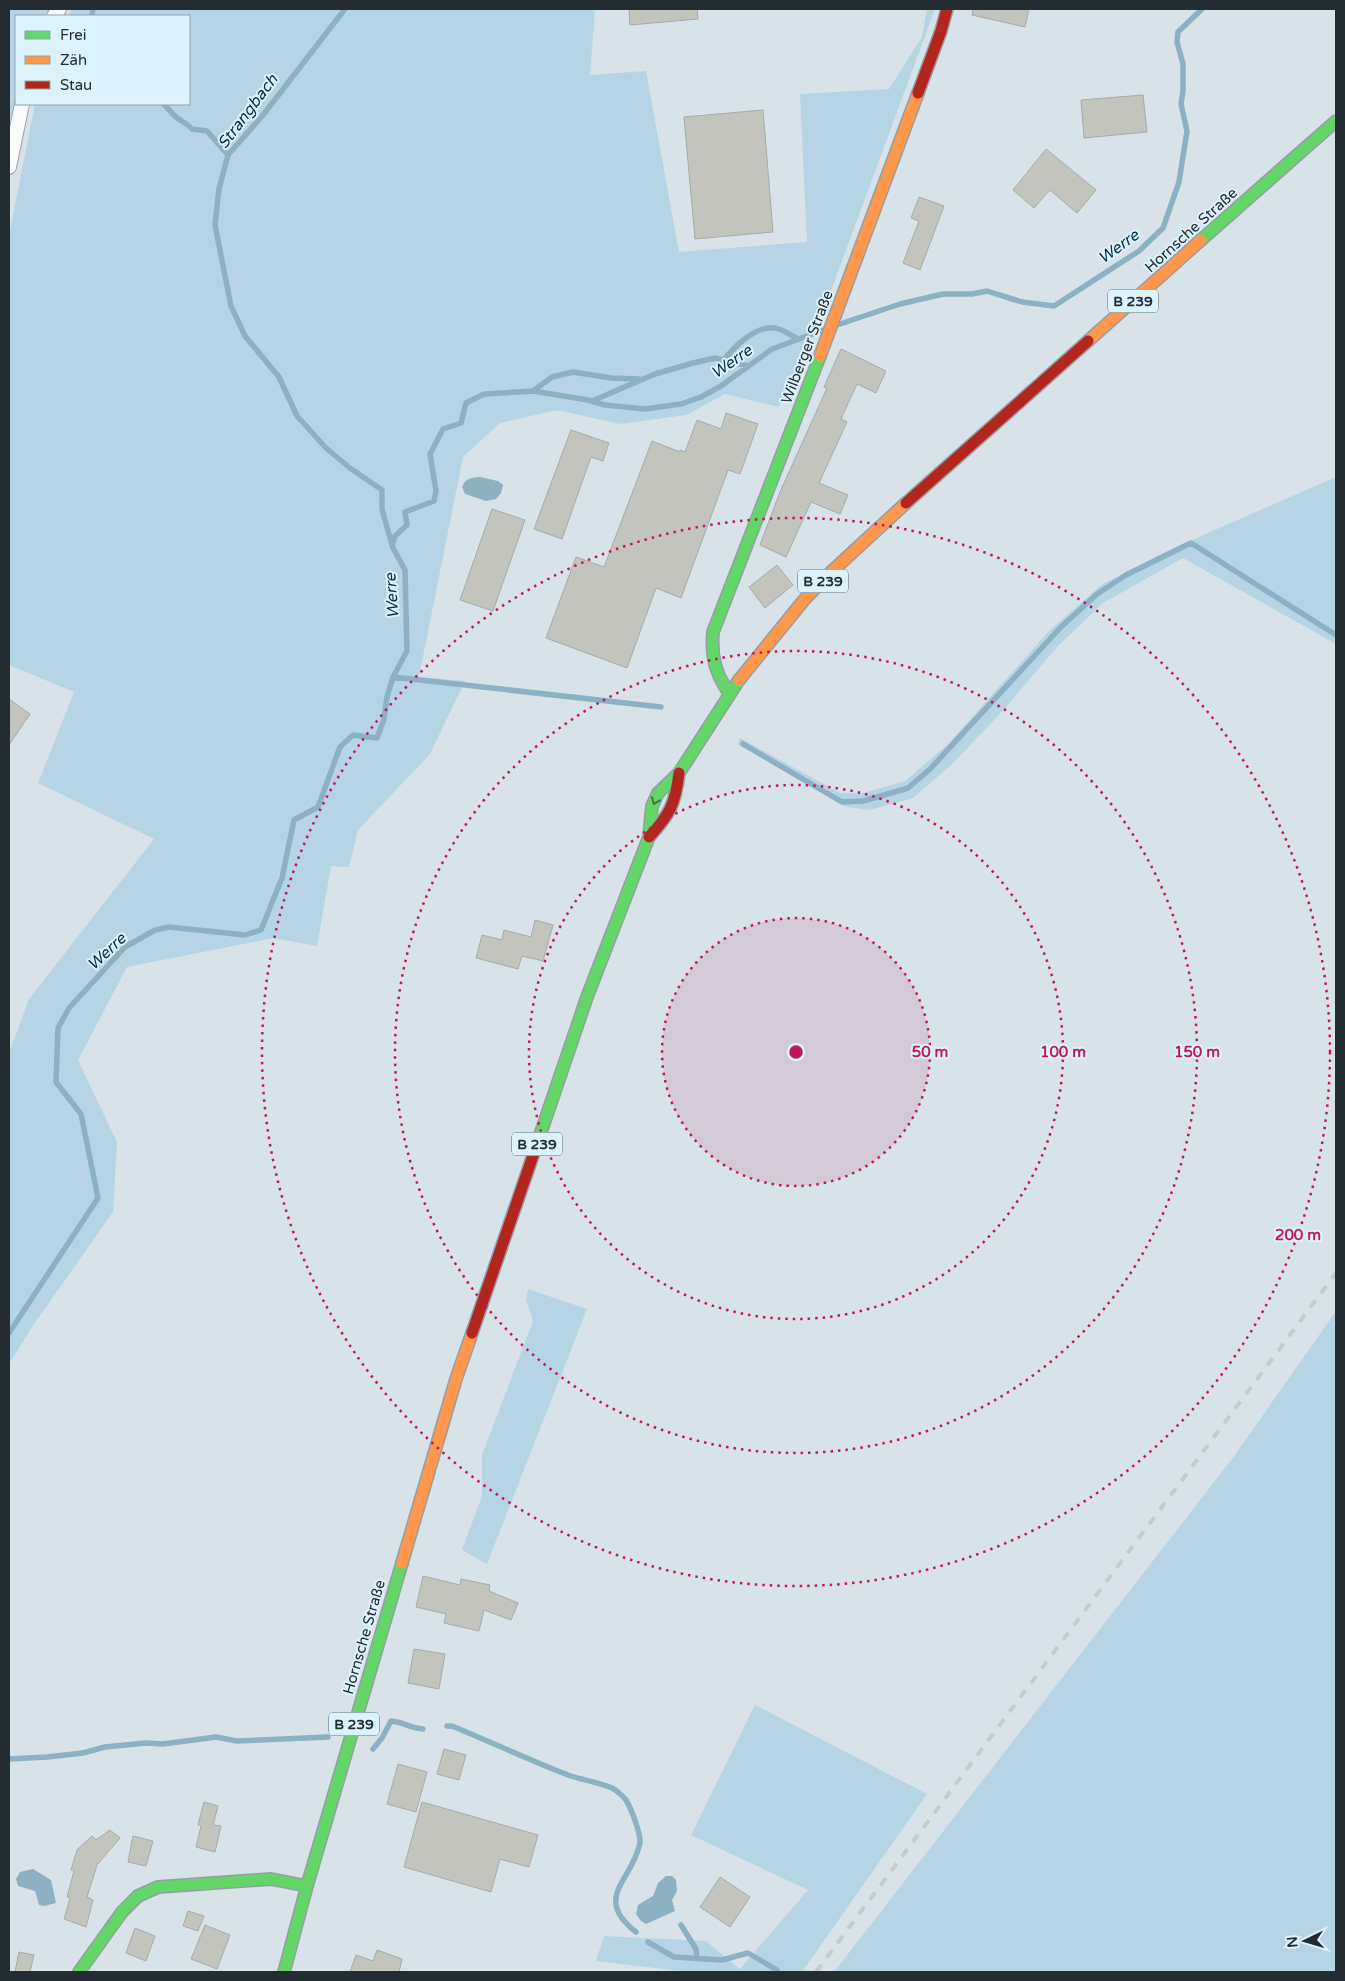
<svg xmlns="http://www.w3.org/2000/svg" width="1345" height="1981" font-family="'Varela Round',sans-serif">
  <style>
    .green { fill: #b5d5e4 }
    .water { fill: #8bb1c2 }
    .lines { fill: none; stroke-linecap: round; stroke-linejoin: round }
    .stream { stroke: #8bb1c2; stroke-width: 5.5 }
    .building { fill: #c3c4be; stroke: #a7aaaa }
    .street-casing { stroke: #959ea3; stroke-width: 16 }
    .fast-casing { stroke: #959ea3; stroke-width: 14 }
    .slow-casing { stroke: #959ea3; stroke-width: 14 }
    .jam-casing { stroke: #959ea3; stroke-width: 14 }
    .street { stroke: #f9fbfc; stroke-width: 14 }
    .fast { stroke: #63d668; stroke-width: 11 }
    .slow { stroke: #ff974d; stroke-width: 11 }
    .jam { stroke: #b3261e; stroke-width: 11 }
    .rail { stroke: #c7cacb; stroke-width: 4; stroke-dasharray: 9 9; stroke-linecap: butt }
    .oneway { stroke: #407849 }
    .ring { fill: none; stroke: #c2185b; stroke-width: 2.5; stroke-dasharray: 2.5 5 }
    .labels { text-anchor: middle; stroke-width: 4; stroke-linejoin: round; paint-order: stroke }
    .shield { fill: #dcf3fe; stroke: #5a686e; stroke-width: 1 }
    .shield-label { font-size: 14px; font-weight: bold; fill: #232c30 }
    .street-label { font-size: 15px; fill: #232c30; stroke: #dcf3fe }
    .water-label { font-size: 16px; font-style: italic; fill: #013040; stroke: #dcf3fe }
    .centre { fill: #c2185b; stroke: #dcf3fe; stroke-width: 2.5 }
    .ring-label { font-size: 15px; text-anchor: middle; font-weight: bold; fill: #c2185b; stroke: #dcf3fe; stroke-width: 4; stroke-linejoin: round; paint-order: stroke }
  </style>
  <rect width="100%" height="100%" fill="#d7e3e9"/>
  <path class="green" d="M9,9H49L44,16H16V95L9,123Z
    M72,9H595L590,75L646,71L679,252L807,242L800,94L889,89L922,37L927,9H935L822,315L779,407L725,394L686,415L620,424L557,410L500,423L463,457L416,692L420,677L465,681L430,754L358,830L349,867L331,866L317,946L274,938L127,967L78,1060L117,1142L113,1212L34,1324L9,1364V1053L29,999L154,839L38,783L74,692L9,665V235L35,104H189V16H67Z
    M1336,477V644L1183,558L1103,603L1058,646L998,716L951,765L913,798L870,810L846,807L737,744L740,738L840,793H864L905,781L947,745L1050,630L1101,585L1169,550Z
    M528,1289L587,1309L487,1564L462,1550L482,1496V1455L533,1321L526,1300Z
    M1336,1311V1972H834L1235,1455Z
    M755,1705L927,1794L802,1972H689L596,1961L604,1936L706,1941L740,1969L808,1890L691,1835Z"/>
  <path class="water" d="M480,477L498,481L503,485L501,493L496,499L486,501L465,494L462,487C466,478 470,478 480,477Z
    M33,1869L51,1880L56,1903L44,1906L39,1905L35,1891L18,1886L16,1879L20,1872Z
    M666,1876H672L676,1880L677,1891L672,1900L675,1911L646,1924L641,1921L636,1914L638,1905L653,1896L658,1883Z"/>
  <g class="lines">
    <path class="stream" d="M345,9L263,115L228,155L219,189L215,225L231,306L245,336L279,377L297,416L326,448L350,468L382,490V509L392,545
      M92,16L93,9
      M163,104C168,107 170,112 175,116C180,121 187,123 192,129L207,131L228,155
      M837,325L900,304L943,294H972L987,291L1022,302L1054,306L1139,251L1163,228L1179,182L1187,131L1181,104L1183,91V64L1177,42L1178,32L1202,9
      M724,360C733,348 751,330 768,328C778,326 789,334 798,339
      M533,391L552,377L573,372L611,378L639,379
      M592,401L655,374L693,363L715,358L749,366
      M393,677L661,707
      M743,744L842,802L863,801L898,791L908,788L930,769L1061,627L1097,594L1126,575L1191,543L1336,635
      M9,1333L98,1198L81,1114L56,1082L58,1028L69,1008L125,947L155,930L169,927L245,935L261,930L282,878L294,820L318,807L340,747L353,735L377,738L384,719L387,697L393,677L407,651L405,570L392,546L395,536L407,525L405,512L434,501L436,491L430,454L443,429L461,423L466,403L484,394L533,391L588,400L605,405L645,409L681,404L701,397L721,386L772,349L826,329
      M447,1726H452C491,1742 529,1760 568,1775C582,1780 598,1782 612,1788C616,1790 623,1796 626,1800C631,1808 641,1834 640,1843C632,1882 592,1897 636,1932
      M373,1749L382,1738L391,1721C404,1722 409,1728 423,1729
      M9,1759L47,1757L83,1753L105,1747L146,1743L163,1744L216,1737L237,1741L328,1737
      M681,1925L696,1949L697,1958
      M648,1942L674,1957L722,1960L748,1953L777,1970"/>
  </g>
  <path class="building" d="M629,9H697L698,19L630,25Z
    M973,9H1029L1025,27L972,15Z
    M1143,95L1147,132L1084,138L1081,100Z
    M763,110L773,232L695,239L684,117Z
    M1046,149L1096,190L1077,213L1050,190L1034,208L1013,190Z
    M919,197L944,206L920,270L903,263L919,221L911,218Z
    M841,349L886,371L876,393L857,384L841,419L847,422L819,483L848,495L840,514L811,502L786,557L760,545L780,492L827,388L824,387Z
    M726,413L758,424L740,474L728,470L681,598L656,588L627,668L546,638L576,557L604,567L652,441L680,452V450L685,452L697,420L721,429Z
    M571,430L609,443L603,461L591,457L562,539L534,529Z
    M492,509L525,520L493,611L460,600Z
    M777,565L793,585L765,608L749,587Z
    M9,699L30,714L9,745Z
    M535,920L553,925L543,961L522,956L518,969L476,958L482,935L502,940L504,930L531,937Z
    M423,1576L460,1585L461,1579L490,1585L489,1591L518,1603L511,1620L484,1610L479,1631L444,1623L446,1614L416,1607Z
    M414,1649L445,1654L439,1689L408,1683Z
    M444,1749L466,1755L459,1780L437,1774Z
    M398,1764L427,1772L416,1812L387,1804Z
    M204,1802L218,1806L213,1825L221,1826L215,1852L196,1847L201,1826L198,1825Z
    M422,1802L538,1835L529,1867L500,1859L491,1892L404,1867Z
    M110,1830L120,1838L97,1865L87,1897L93,1900L86,1927L64,1919L70,1898L67,1897L74,1871L71,1870L77,1850L92,1836L96,1840Z
    M133,1836L153,1841L146,1866L128,1862Z
    M720,1877L750,1897L730,1927L700,1907Z
    M188,1911L204,1916L198,1931L183,1926Z
    M205,1925L230,1935L217,1969L191,1959Z
    M135,1928L155,1936L146,1961L126,1953Z
    M377,1950L402,1959L399,1972H350L356,1955L373,1961Z
    M19,1952L34,1955L30,1972H15Z"/>
  <g class="lines">
    <defs>
      <path id="street" d="M54,16L59,9
        M9,167L22,104"/>
      <path id="fast" d="M1201,240L1336,121
        M729,693C715,673 711,656 713,632L820,356
        M539,1138L587,997L649,837L652,806L658,793L679,773L739,680
        M79,1972L122,1912L138,1896L158,1887L271,1879L307,1886
        M284,1972L307,1886L402,1563"/>
      <path id="slow" d="M1088,341L1201,240
        M820,356L918,93
        M739,680L804,600L831,572L906,503
        M402,1563L456,1379L472,1333"/>
      <path id="jam" d="M918,93L941,31L947,9
        M906,503L1088,341
        M649,837C670,814 675,805 679,773
        M472,1333L539,1138"/>
    </defs>
    <use href="#street" class="street-casing"/>
    <use href="#fast" class="fast-casing"/>
    <use href="#slow" class="slow-casing"/>
    <use href="#jam" class="jam-casing"/>
    <use href="#street" class="street"/>
    <use href="#fast" class="fast"/>
    <use href="#slow" class="slow"/>
    <use href="#jam" class="jam"/>
    <path class="rail" d="M816,1972L1336,1273"/>
  </g>
  <defs><path id="oneway-chevron" d="M-2-3.5L2.5 0L-2 3.5" fill="none" stroke-width="1.6" stroke-linecap="round" stroke-linejoin="round" transform="scale(1.25)"/></defs>
  <use class="oneway" href="#oneway-chevron" transform="translate(655 801) rotate(112)"/>
  <circle cx="796" cy="1052" r="134" fill="#c2185b" fill-opacity=".12"/>
  <g class="ring">
    <circle cx="796" cy="1052" r="134"/>
    <circle cx="796" cy="1052" r="267"/>
    <circle cx="796" cy="1052" r="401"/>
    <circle cx="796" cy="1052" r="534"/>
  </g>
  <g class="labels">
    <g class="shield">
      <rect x="1108" y="289.5" width="50" height="23" rx="4"/>
      <rect x="798" y="569.5" width="50" height="23" rx="4"/>
      <rect x="512" y="1132.5" width="50" height="23" rx="4"/>
      <rect x="329" y="1712.5" width="50" height="23" rx="4"/>
    </g>
    <g class="shield-label">
      <text x="1133" y="306">B 239</text>
      <text x="823" y="586">B 239</text>
      <text x="537" y="1149">B 239</text>
      <text x="354" y="1729">B 239</text>
    </g>
    <g class="street-label">
      <text transform="translate(1191 230) rotate(-42)" y="5">Hornsche Straße</text>
      <text transform="translate(807 347) rotate(-69)" y="5">Wilberger Straße</text>
      <text transform="translate(364 1637) rotate(-74)" y="5">Hornsche Straße</text>
    </g>
    <g class="water-label">
      <text transform="translate(247 111) rotate(-53)" y="6">Strangbach</text>
      <text transform="translate(1118 246) rotate(-36)" y="6">Werre</text>
      <text transform="translate(731 361) rotate(-35)" y="6">Werre</text>
      <text transform="translate(391 596) rotate(-94)" y="6">Werre</text>
      <text transform="translate(106 951) rotate(-43)" y="6">Werre</text>
    </g>
  </g>
  <circle cx="796" cy="1052" r="8" class="centre"/>
  <g class="ring-label">
    <text x="930" y="1057">50 m</text>
    <text x="1063" y="1057">100 m</text>
    <text x="1197" y="1057">150 m</text>
    <text x="1298" y="1240">200 m</text>
  </g>
  <rect width="1345" height="1981" fill="none" stroke="#232c30" stroke-width="20"/>
  <rect x="15" y="15" width="175" height="90" fill="#dcf3fe" stroke="#92a3ac"/>
  <rect x="25" y="31" width="25" height="8" fill="#63d668" stroke="#92a3ac"/>
  <text x="60" y="40" font-size="15" fill="#232c30">Frei</text>
  <rect x="25" y="56" width="25" height="8" fill="#ff974d" stroke="#92a3ac"/>
  <text x="60" y="65" font-size="15" fill="#232c30">Zäh</text>
  <rect x="25" y="81" width="25" height="8" fill="#b3261e" stroke="#92a3ac"/>
  <text x="60" y="90" font-size="15" fill="#232c30">Stau</text>
  <g transform="translate(1305 1941) rotate(265)" stroke="#dcf3fe" stroke-width="4" paint-order="stroke">
  <path d="M0-4L9 19L0 12L-9 19Z" fill="#232c30"/>
  <text y="-8" font-size="14" font-weight="bold" text-anchor="middle" fill="#232c30">N</text>
  </g>
</svg>
